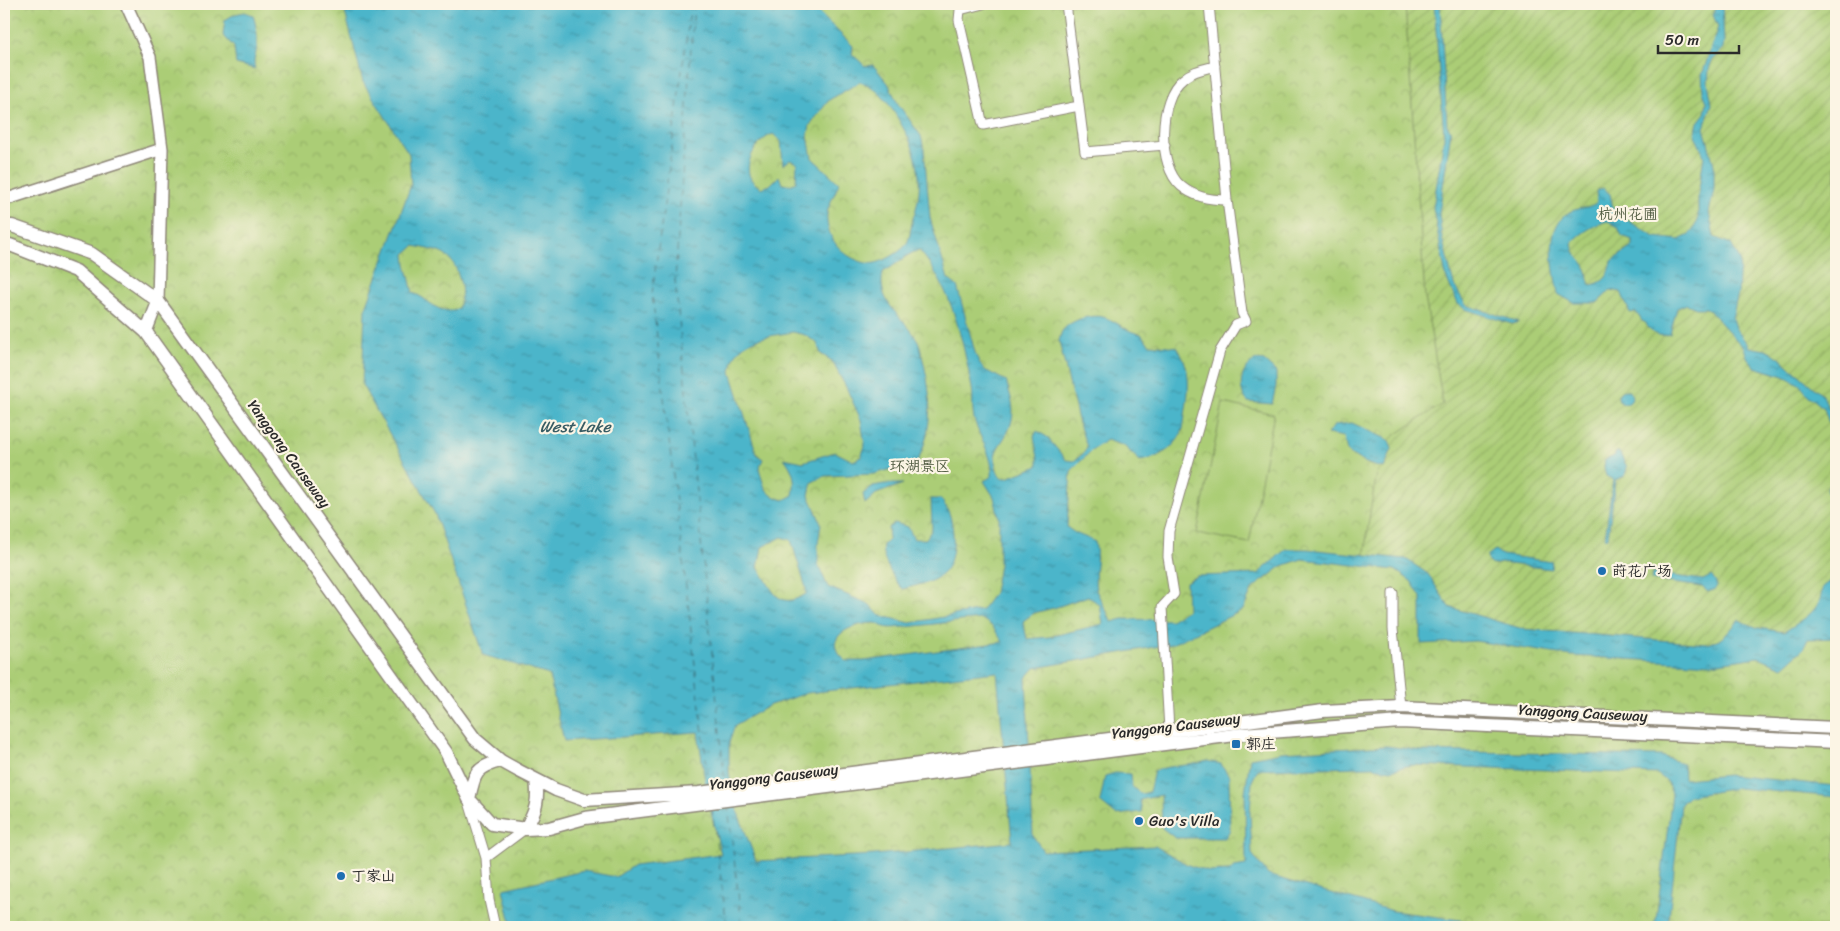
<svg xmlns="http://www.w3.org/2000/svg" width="1840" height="931" font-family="Sriracha,'LXGW WenKai TC',sans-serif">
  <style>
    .park { fill: url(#park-crowns); stroke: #6b7c50 }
    .garden { fill: url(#garden-furrows); stroke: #6b7c50 }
    .pitch { fill: #abcd76; stroke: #6b7c50 }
    .water { fill: url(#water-ripples); stroke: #3c707a; fill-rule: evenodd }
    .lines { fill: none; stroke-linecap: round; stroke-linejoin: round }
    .ferry { stroke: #375b63; stroke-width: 1; stroke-dasharray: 6 5; stroke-linecap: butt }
    .minor-casing { stroke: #8f8879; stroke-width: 11 }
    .tertiary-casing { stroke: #8f8879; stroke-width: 14 }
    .secondary-casing { stroke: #8f8879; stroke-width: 15 }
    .minor { stroke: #fff; stroke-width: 9 }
    .tertiary { stroke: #fff; stroke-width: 11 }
    .secondary { stroke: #fff; stroke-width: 12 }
    .poi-dot { fill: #1f6fb2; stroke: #fcf5e5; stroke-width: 2 }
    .labels { text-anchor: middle; stroke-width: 4.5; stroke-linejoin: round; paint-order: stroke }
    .park-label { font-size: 15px; fill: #515c42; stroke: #fcf5e5 }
    .street-label { font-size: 15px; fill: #2b2b2b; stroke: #fcf5e5 }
    .poi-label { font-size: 15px; fill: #2b2b2b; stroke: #fcf5e5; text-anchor: start }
    .water-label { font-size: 16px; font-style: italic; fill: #375b63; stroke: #fcf5e5 }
  </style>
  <defs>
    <pattern id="park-crowns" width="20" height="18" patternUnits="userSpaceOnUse" patternTransform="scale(1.25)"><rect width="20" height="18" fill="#abcd76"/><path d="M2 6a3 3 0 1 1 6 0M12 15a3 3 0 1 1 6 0" fill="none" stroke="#93b066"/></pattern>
    <pattern id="garden-furrows" width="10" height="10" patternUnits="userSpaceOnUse" patternTransform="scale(1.25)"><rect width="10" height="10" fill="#abcd76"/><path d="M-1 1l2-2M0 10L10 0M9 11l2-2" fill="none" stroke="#93b066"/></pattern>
    <pattern id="water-ripples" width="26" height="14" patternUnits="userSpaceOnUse" patternTransform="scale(1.25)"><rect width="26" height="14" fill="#4cb5ca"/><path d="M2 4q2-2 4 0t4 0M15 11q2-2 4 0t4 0" fill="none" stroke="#3f93a4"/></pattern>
  </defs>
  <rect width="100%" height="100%" fill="#fcf5e5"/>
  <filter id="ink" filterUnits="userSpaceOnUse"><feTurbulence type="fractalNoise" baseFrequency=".02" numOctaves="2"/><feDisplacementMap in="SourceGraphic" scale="10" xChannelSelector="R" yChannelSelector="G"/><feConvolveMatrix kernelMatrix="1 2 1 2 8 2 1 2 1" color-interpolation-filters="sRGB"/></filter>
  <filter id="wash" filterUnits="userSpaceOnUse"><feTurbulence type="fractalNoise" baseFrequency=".0096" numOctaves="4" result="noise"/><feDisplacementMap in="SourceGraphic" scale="20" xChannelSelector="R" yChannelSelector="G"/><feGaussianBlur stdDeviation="1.12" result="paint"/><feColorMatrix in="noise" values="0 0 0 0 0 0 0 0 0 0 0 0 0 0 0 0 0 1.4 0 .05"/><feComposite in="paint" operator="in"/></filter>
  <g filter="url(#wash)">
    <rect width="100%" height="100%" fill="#f3e4c7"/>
    <path class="park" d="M4,4H1836V927H4Z"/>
    <path class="garden" d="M1405,4H1836V598L1801,634L1715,651L1521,637L1445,613L1420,575L1364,561C1366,537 1376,457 1389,441C1395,433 1433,411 1443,404L1425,297Z"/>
    <path class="pitch" d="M1223,403L1274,414L1249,543L1197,533Z"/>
    <path class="water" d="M343,4H810L853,46L852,54L865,66L873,65L888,83L898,104L921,136L924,149L930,218L948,279L957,286L976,356L983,369L1006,381C1010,395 1015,406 1012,420C1007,445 984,449 1001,478H1007L1038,466V458L1034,436L1037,431L1047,437L1066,460L1074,461L1084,453L1087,447L1079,424L1059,341C1060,338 1061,332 1063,330C1072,319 1094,313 1106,318C1120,323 1126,332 1141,334L1149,344L1177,347C1192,370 1189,389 1185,415C1184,421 1184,429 1181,434C1173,450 1156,459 1140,461L1124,446L1107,440L1093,449L1071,471L1067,527C1075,535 1085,536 1095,542C1099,560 1093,574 1096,590C1097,593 1109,616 1112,622L1123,619L1171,620L1187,610L1186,582L1197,576L1258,574L1286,549H1307L1406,559L1428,574L1449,607L1523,629L1707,644L1723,638L1739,620L1758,628L1784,632C1802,620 1822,611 1822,587L1836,576V638L1808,639L1803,649L1783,667L1758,657L1712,664L1572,656L1475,641L1421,644V597L1411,581L1395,570L1302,559L1282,566L1253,588L1243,610L1172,644L1035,668L1026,678L1033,836L1043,851L1155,846L1188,865L1209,872L1229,871L1234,867L1246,865L1245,792L1250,758L1281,752L1387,746L1422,751L1662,756L1683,764L1684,779L1728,775L1836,786V797L1737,788L1689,796L1681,804L1668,927H1652L1656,920L1672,794L1667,781L1657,774L1411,765L1391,770L1373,767L1258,769L1252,781L1250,813L1252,854L1268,875L1393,911L1513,927H512L503,889L584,871L616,877L634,865L721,854L707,795L698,732L564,741L549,675L483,655L435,514L362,385L365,310L411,185L409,154L363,82ZM860,82C881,87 895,113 905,131C919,156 924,188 914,215C910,225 912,239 904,247C896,255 877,266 866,263C843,258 825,238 827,214C828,205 836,192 839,183L812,158L808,136L810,125L829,100ZM773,134L781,141L783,165L790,160L797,163L796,182L790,185L782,184L779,176L770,185L762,188C735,177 753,141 773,134ZM414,246C438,251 453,252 459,278C463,290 462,296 458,309C435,315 432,300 413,293L406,264L405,254ZM919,250C953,290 962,338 972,388C974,399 971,411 975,422C980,439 994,458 992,476L984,481L994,497L999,517V565L994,593L982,610L910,623L879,615L869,604L828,587L818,565V544L821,523L809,495L812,482L825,476L874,474L917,462C933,430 932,398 924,364C922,357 921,347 918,341C905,317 876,304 883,272C897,265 904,255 919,250ZM793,332L805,335L817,343L821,354L832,361L846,387L861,420L865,446L861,457L853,461L835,452L803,462L784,458C794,471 796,480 793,495L784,500C764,495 764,486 759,468L763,459L757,455L731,372C733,338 765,337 793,332ZM782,537L791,540L806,588V594C775,613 772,585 758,568L762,547ZM1088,596L1100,605L1103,624L1049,637L1027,639L1023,621L1034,613L1057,607ZM982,619L992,626L1003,642L864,661H846C818,638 852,623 875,623C879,623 881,627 885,627C891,629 899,627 904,627C930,625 956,621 982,619ZM997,672L1012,842L873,855L756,861L734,802L729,772V743L735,725L770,705L807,693Z
      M1434,4H1440L1447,125L1451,131L1439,214L1442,238L1454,285L1466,305L1519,322L1512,324L1465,309L1458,304L1446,277L1433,208L1444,137Z
      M1716,4H1722L1724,41L1723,48L1712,60L1709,70L1708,83L1712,104L1704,128L1714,165V189L1709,213L1714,237L1731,244L1740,260L1738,294L1732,318L1735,328L1750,347L1770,351L1781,359L1823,396L1830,410L1836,411V446L1824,408L1809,396L1799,384L1784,376L1755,367L1748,359L1744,348L1707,308H1696L1687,304L1677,308L1670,334C1659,338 1649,333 1646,323L1642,321L1636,312L1630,313L1621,292L1611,290L1597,303H1574L1558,294C1554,270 1543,229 1568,213C1578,207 1589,209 1597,202L1596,191L1603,188L1610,194L1613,208L1622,217L1655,237L1679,240L1689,235L1698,221V195L1704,156L1695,135L1698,122L1705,113L1707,102L1703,92L1702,75L1718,27L1713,15ZM1608,221L1618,227L1622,236L1633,240V246L1612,261C1609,275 1606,282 1591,285C1586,279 1589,275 1586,269C1581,258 1573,256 1572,243C1580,233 1597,223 1608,221Z
      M245,12L253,15C256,25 258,35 257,45C257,56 252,56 255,69L236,64L234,47L223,35L225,20L235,14Z
      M1256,360L1264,361L1276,372V386L1272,404L1248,402C1236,389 1241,368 1256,360Z
      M1618 397a7 7 0 1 1 14 0a7 7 0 1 1-14 0Z
      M1352,423L1389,440L1392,449L1384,468C1370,466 1358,460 1347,451L1344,437L1327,434L1335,425Z
      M1616,452H1619L1627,467L1625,476L1615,480L1608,538H1605L1613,479L1606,476L1604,467L1605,460L1614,456Z
      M1836,480V526L1826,488Z
      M884,484H903L876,494L865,504L863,494L873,486Z
      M931,499H941C944,504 947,508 949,513C955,529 956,561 943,573C934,583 916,585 903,589C896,584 879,555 883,545C884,544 888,540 889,539L888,528L895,523L908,527L914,539H926L932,529Z
      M1495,550L1502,555L1552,562L1551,569L1501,563L1492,565L1488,562L1487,556Z
      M1652,573L1703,580L1711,576L1715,580L1717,586L1714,590L1708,592L1702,587L1651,580Z
      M1207,761L1221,764L1229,776L1230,830L1225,838H1175L1162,828L1161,795L1140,800L1142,812L1116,815L1100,802L1105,776L1115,773L1131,774L1132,787L1141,794L1149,792L1154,771C1172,764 1189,767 1207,761Z"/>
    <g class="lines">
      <path class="ferry" d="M691,4L652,294L709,785
        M694,4L675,280L725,783
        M728,806L742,927
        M712,809L727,927"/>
    </g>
  </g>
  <g filter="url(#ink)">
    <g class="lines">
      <defs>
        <path id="minor" d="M983,4L960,10L959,20L983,125L1079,106
          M1066,4L1085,152L1165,145
          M1215,66C1204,69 1192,71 1183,79C1158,98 1157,166 1181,186C1194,197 1210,200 1227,200
          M1393,593V629L1401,707
          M1169,730L1162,607L1174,594L1168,557L1169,531L1220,351L1236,325L1246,321L1242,313L1227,200L1209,4
          M469,802L486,858L489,900L495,927
          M486,858L525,829"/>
        <path id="tertiary" d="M126,4L150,57L162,149L158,301L146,332
          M4,200L162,149"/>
        <path id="secondary" d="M4,226H12L92,254L158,301L475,739L501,761L519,771L556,790L584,800L699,793L1323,711L1401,707L1836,728
          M4,245H10L76,271L146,332L446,752L469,799L492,824L525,829L549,828L585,818L1243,734L1400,722L1836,742
          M469,799C474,775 475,767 501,761
          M525,829C536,812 539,800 536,780"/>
      </defs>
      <use href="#minor" class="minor-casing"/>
      <use href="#tertiary" class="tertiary-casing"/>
      <use href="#secondary" class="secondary-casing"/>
      <use href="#minor" class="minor"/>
      <use href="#tertiary" class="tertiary"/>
      <use href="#secondary" class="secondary"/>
    </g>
  </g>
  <g class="poi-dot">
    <circle cx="1602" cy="571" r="5"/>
    <rect x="1231" y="739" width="10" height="10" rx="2.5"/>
    <circle cx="1139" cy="821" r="5"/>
    <circle cx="341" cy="876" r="5"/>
  </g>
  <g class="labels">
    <g class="park-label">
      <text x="1628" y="219">杭州花圃</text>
      <text x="920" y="471">环湖景区</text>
    </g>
    <g class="street-label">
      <text transform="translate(289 454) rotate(54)" y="5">Yanggong Causeway</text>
      <text transform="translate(1583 713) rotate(3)" y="5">Yanggong Causeway</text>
      <text transform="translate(1176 726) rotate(-7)" y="5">Yanggong Causeway</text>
      <text transform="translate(774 777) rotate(-7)" y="5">Yanggong Causeway</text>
    </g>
    <g class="poi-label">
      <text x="1612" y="576">莳花广场</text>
      <text x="1246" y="749">郭庄</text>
      <text x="1149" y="826">Guo's Villa</text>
      <text x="351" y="881">丁家山</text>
    </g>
    <g class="water-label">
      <text x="575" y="432">West Lake</text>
    </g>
  </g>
  <rect width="1840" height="931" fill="none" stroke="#fcf5e5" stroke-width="20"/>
  <path d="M1658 45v8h81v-8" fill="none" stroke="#2b2b2b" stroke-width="2.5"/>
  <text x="1665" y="45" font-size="15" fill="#2b2b2b" stroke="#fcf5e5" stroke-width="4" paint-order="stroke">50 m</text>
</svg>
